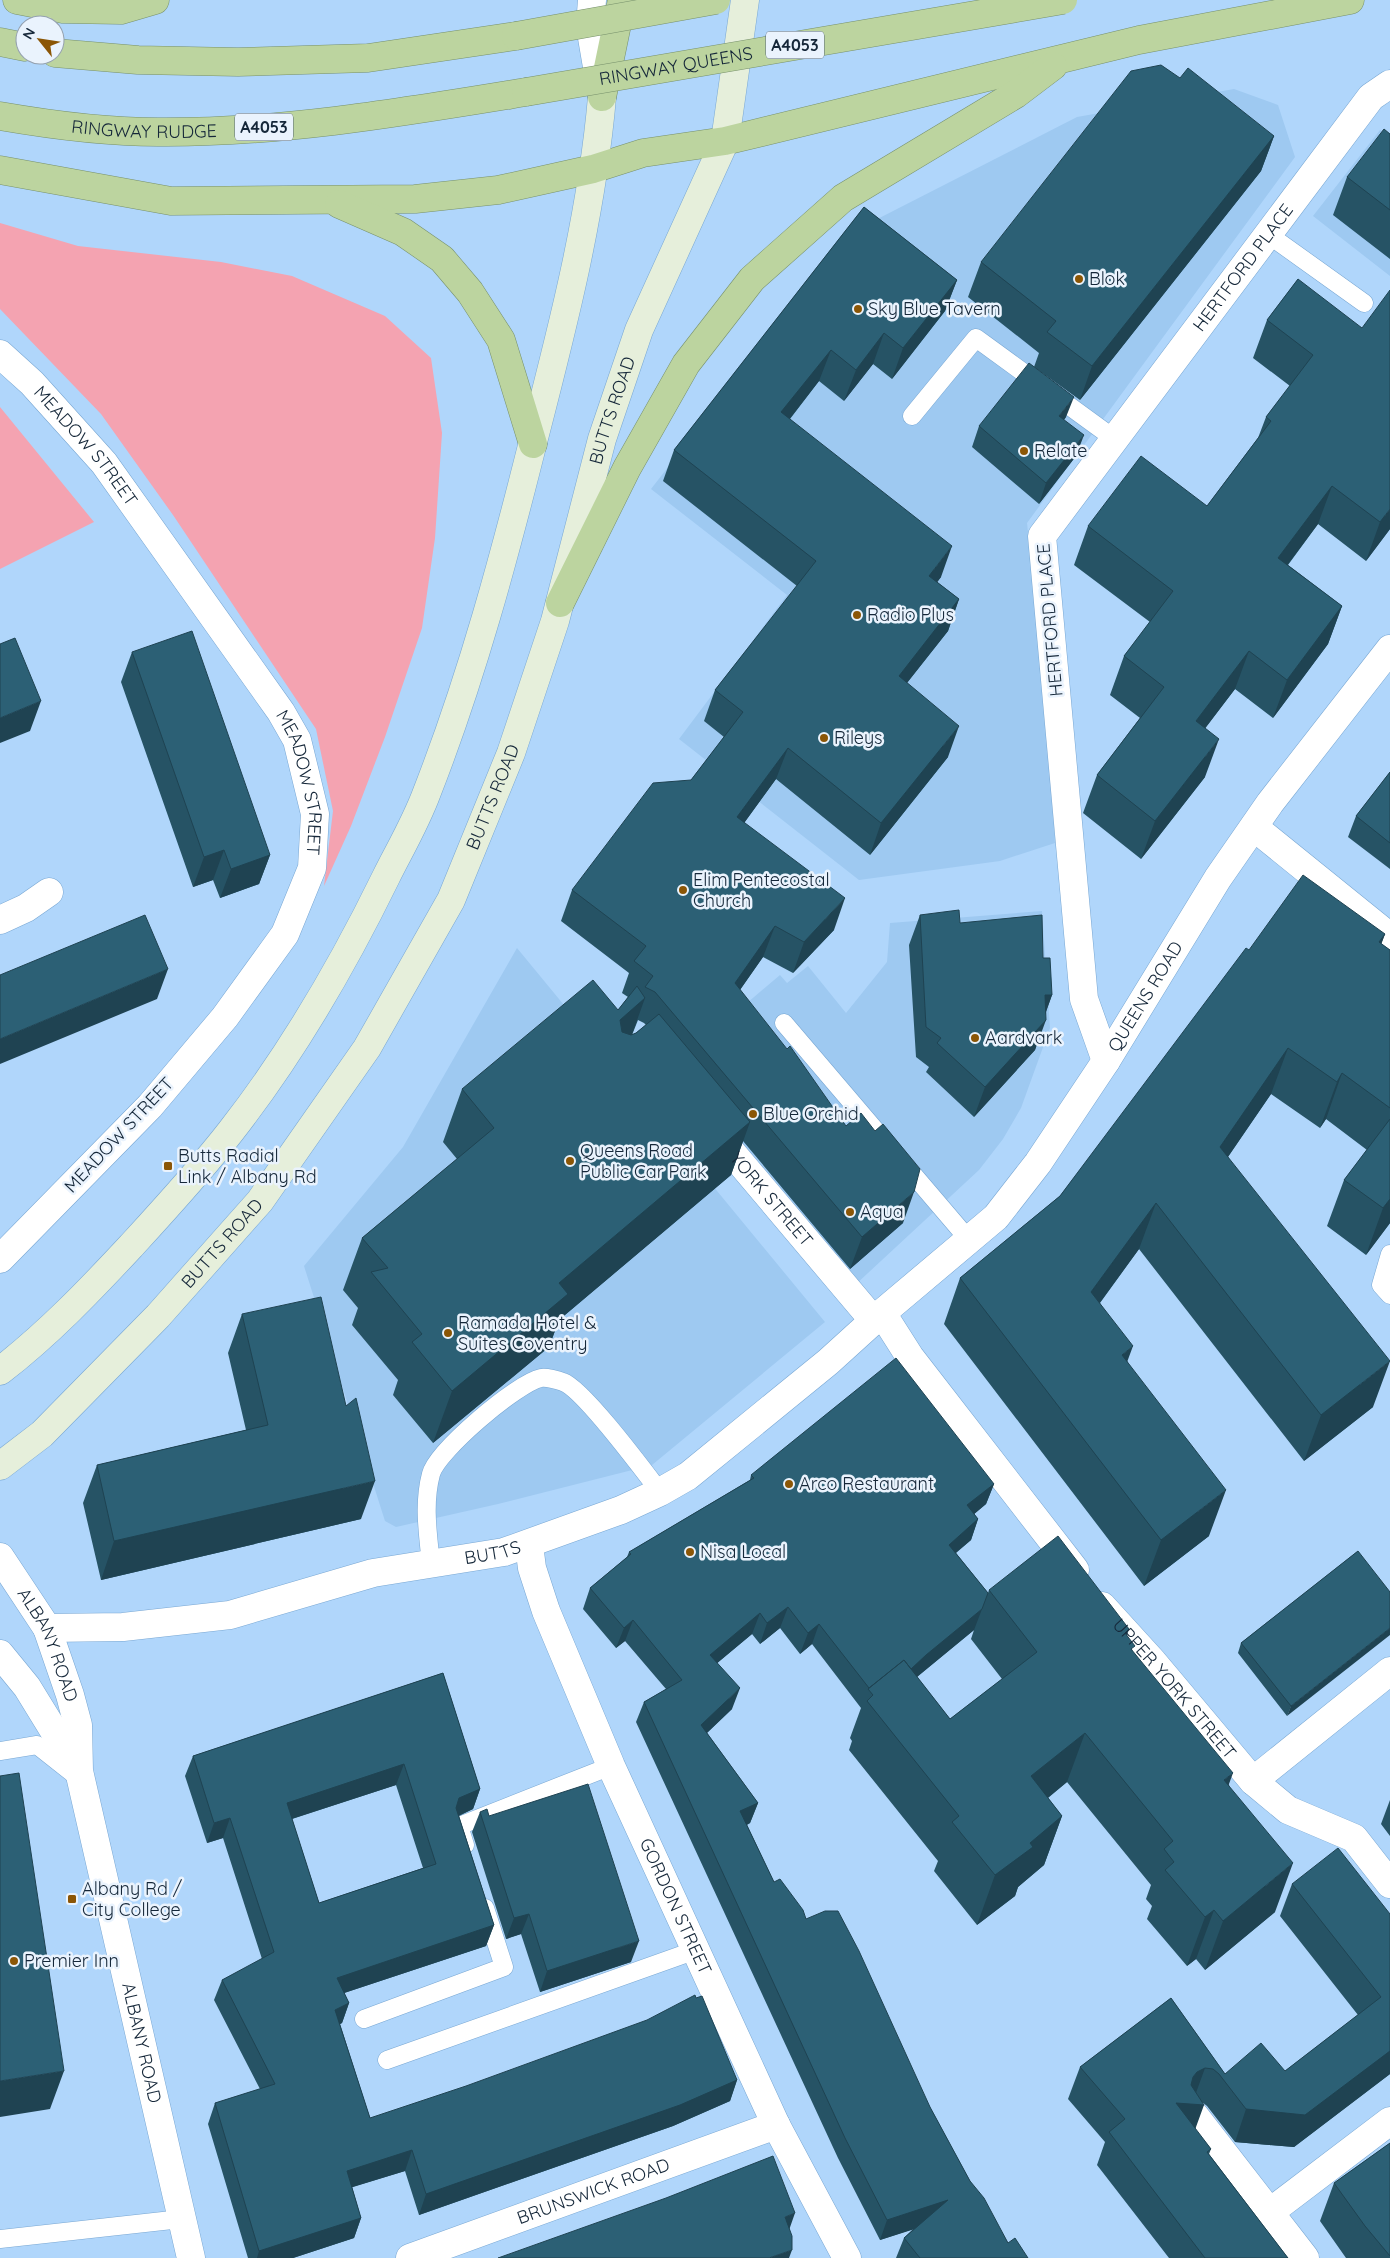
<svg xmlns="http://www.w3.org/2000/svg" width="1390" height="2258" font-family="Quicksand,sans-serif">
  <style>
    .built { fill: #9ec9f1 }
    .green { fill: #f4a3b1 }
    .lines { fill: none; stroke-linecap: round; stroke-linejoin: round }
    .service-casing { stroke: #78a7d3; stroke-width: 19 }
    .minor-casing { stroke: #78a7d3; stroke-width: 29 }
    .tertiary-casing { stroke: #78a7d3; stroke-width: 29 }
    .secondary-casing { stroke: #78a7d3; stroke-width: 29 }
    .trunk-casing { stroke: #77916c; stroke-width: 29 }
    .service { stroke: #fff; stroke-width: 18 }
    .minor { stroke: #fff; stroke-width: 28 }
    .tertiary { stroke: #fff; stroke-width: 28 }
    .secondary { stroke: #e6efdb; stroke-width: 28 }
    .trunk { stroke: #bcd49f; stroke-width: 28 }
    .trunk-bridge-casing { stroke: #77916c; stroke-width: 29; stroke-linecap: butt }
    .trunk-bridge { stroke: #bcd49f; stroke-width: 28 }
    .wall { fill: #265365; fill-rule: evenodd }
    .shaded-wall { fill: #1f4352 }
    .building { fill: #2c6075; stroke: #1f4352; fill-rule: evenodd }
    .poi-dot { fill: #8b5606; stroke: #eaf3fd; stroke-width: 2 }
    .labels { text-anchor: middle; stroke-width: 5; stroke-linejoin: round; paint-order: stroke }
    .shield { fill: #eaf3fd; stroke: #556474; stroke-width: 1 }
    .shield-label { font-size: 16px; font-weight: bold; fill: #152739 }
    .street-label { font-size: 18px; fill: #152739; stroke: #eaf3fd }
    .poi-label { font-size: 18px; fill: #152739; stroke: #eaf3fd; text-anchor: start }
  </style>
  <rect width="100%" height="100%" fill="#b0d6fb"/>
  <path class="built" d="M1234,89L1278,105L1295,157L1027,523L1048,713L1055,843L1000,861L859,880L679,739L787,595L651,489L850,233L1077,117Z
    M1380,130L1390,137V276L1313,216Z
    M1042,911L1050,1028L1021,1108L1003,1139L979,1170L854,1286L673,1066L780,975L787,983L808,966L846,1013L887,962L890,923Z
    M517,948L825,1322L652,1465L498,1504L396,1527L385,1521L304,1266L403,1147Z"/>
  <path class="green" d="M0,223L78,246L221,262L292,276L385,316L431,358L442,433L435,538L422,628L385,737L351,826L324,886L333,811L316,729L173,515L101,414L0,309Z
    M0,407L94,522L0,569Z"/>
  <g class="lines">
    <defs>
      <path id="service" d="M1269,235L1364,303
        M912,416L976,338L1116,440
        M784,1023L969,1240
        M1390,1254L1381,1285L1390,1295
        M431,1564C428,1534 423,1504 431,1474C437,1451 517,1383 541,1378C546,1377 558,1380 563,1382C583,1389 644,1471 660,1492
        M0,1751L37,1745L75,1775
        M465,1845L459,1826L611,1766
        M364,2019L504,1967L485,1908
        M387,2060L696,1950
        M0,2239L181,2219"/>
      <g id="minor">
        <path id="s1" d="M0,354L32,383L104,463L281,712L297,740L315,814L312,868L285,934L225,1017L150,1106L0,1259"/>
        <path d="M1254,827L1390,937"/>
        <path d="M0,920L26,908L49,892"/>
        <path id="s2" d="M1106,1061L1084,999L1042,536L1371,97L1390,84"/>
        <path id="s3" d="M712,1129L874,1321"/>
        <path d="M882,1313L910,1357L1075,1570"/>
        <path id="s4" d="M529,1545L532,1568L546,1611L611,1766L776,2125L847,2258"/>
        <path id="s5" d="M1102,1606L1153,1662L1253,1781L1288,1810L1354,1838L1390,1884"/>
        <path id="s6" d="M47,1628L123,1627L230,1615L373,1573L504,1552L621,1510L660,1492L688,1476L828,1362L882,1313L996,1217L1038,1163L1106,1061L1218,878L1270,803L1390,649"/>
        <path d="M1253,1781L1390,1671"/>
        <path d="M1195,2116L1305,2258"/>
        <path d="M1270,2212L1390,2121"/>
        <path id="s7" d="M410,2258L776,2125"/>
      </g>
      <g id="tertiary">
        <path d="M592,0L590,26L602,96"/>
        <path id="s8" d="M0,1557L47,1628L70,1695L78,1725L79,1771L191,2258"/>
        <path d="M0,1654L27,1687L78,1770"/>
      </g>
      <g id="secondary">
        <path d="M0,1371C48,1334 90,1290 131,1246C165,1209 200,1171 231,1131C292,1053 343,965 386,877C400,849 416,822 427,792C472,677 504,558 534,438C563,326 592,213 602,97"/>
        <path id="s9" d="M0,1466L42,1434L158,1316L260,1201L367,1048L451,900L511,753L555,621L602,439L639,330L725,141L745,0"/>
      </g>
      <g id="trunk">
        <path d="M17,0L63,9L121,10L155,0"/>
        <path d="M0,42L25,47"/>
        <path d="M55,53L138,60L238,62L368,58L516,36"/>
        <path d="M602,97L622,0"/>
        <path id="s10" d="M0,116C52,125 105,132 158,132C282,133 404,112 526,92"/>
        <path d="M0,170L171,201L415,199L498,190L593,169L643,153L725,141L1139,40L1350,0"/>
        <path d="M339,204L403,232L442,259L470,292L501,340L533,444"/>
        <path d="M560,603L627,468L686,364L752,279L843,198L1016,94L1053,66"/>
      </g>
    </defs>
    <use href="#service" class="service-casing"/>
    <use href="#minor" class="minor-casing"/>
    <use href="#tertiary" class="tertiary-casing"/>
    <use href="#secondary" class="secondary-casing"/>
    <use href="#trunk" class="trunk-casing"/>
    <use href="#service" class="service"/>
    <use href="#minor" class="minor"/>
    <use href="#tertiary" class="tertiary"/>
    <use href="#secondary" class="secondary"/>
    <use href="#trunk" class="trunk"/>
    <defs>
      <g id="trunk-bridge">
        <path d="M516,36L716,0"/>
        <path id="s11" d="M526,92L1063,0"/>
      </g>
    </defs>
    <use href="#trunk-bridge" class="trunk-bridge-casing"/>
    <use href="#trunk-bridge" class="trunk-bridge"/>
  </g>
  <path class="wall" d="M1180,78L1274,136L1261,171L1080,400L1034,367L1039,353L968,297L981,262Z
    M1390,134V259L1333,215L1347,177Z
    M864,207L957,280L945,311L892,379L873,364L844,401L819,381L790,419L941,577L937,582L959,599L948,631L907,683L948,757L870,855L776,779L744,823L834,930L793,973L763,957L740,990L903,1223L850,1269L743,1141L731,1175L559,1320L549,1347L433,1443L393,1395L398,1380L352,1325L358,1308L343,1290L362,1238L457,1159L443,1142L462,1089L618,1010L628,997L622,993L629,973L561,921L572,890L691,780L724,737L704,721L715,690L797,586L663,481L674,450ZM638,1020L644,1023L646,1025L636,1033L632,1035Z
    M1298,279L1390,529L1366,561L1318,524L1288,565L1342,606L1328,644L1273,718L1235,689L1205,728V777L1141,859L1083,813L1097,775L1140,718L1110,695L1124,656L1150,622L1074,565L1088,526L1207,506L1258,438L1266,417L1290,386L1253,358L1267,320Z
    M1066,417L1064,420L1076,456L1039,504L972,447L979,426Z
    M132,652L270,855L259,884L220,898L213,880L193,887L121,682Z
    M1390,772V869L1348,837L1356,816Z
    M920,915L960,923L1043,958L1052,995L1046,1012L1035,1050L974,1117L926,1072L929,1067L916,1057L909,945Z
    M1385,934L1381,944L1390,950V1223L1366,1255L1327,1226L1344,1180L1367,1150L1326,1119L1320,1128L1271,1094L1228,1157L1373,1407L1304,1461L1139,1249L1100,1303L1209,1536L1144,1586L944,1324L960,1278L1060,1196L1249,950Z
    M242,1314L361,1519L101,1580L83,1503L97,1465L246,1430L228,1353Z
    M751,1475L994,1484L986,1504L974,1514L978,1519L971,1540L956,1553L988,1593L989,1590L1129,1629L1127,1635L1133,1652L1229,1785L1275,1912L1205,1970L1196,1959L1187,1966L1147,1919L1152,1906L1146,1899L1151,1885L1067,1782L1048,1798L1062,1816L1044,1865L1018,1887L1015,1896L977,1925L934,1871L938,1861L849,1750L852,1741L850,1738L861,1708L812,1644L800,1654L780,1628L760,1644L752,1634L717,1663L732,1709L707,1733L758,1803L750,1823L747,1825L774,1882L806,1919L930,2107L970,2181L1008,2243L1028,2258H896L904,2238L913,2229L880,2240L838,2158L636,1722L644,1702L666,1689L625,1641L616,1648L583,1609L590,1588L627,1557L629,1552L750,1480ZM974,1630L971,1639L1002,1679L950,1719L917,1677Z
    M1358,1551L1287,1716L1238,1653L1241,1643Z
    M443,1673L480,1789L473,1809L459,1816L494,1925L486,1946L344,1993L349,2003L342,2023L340,2024L370,2118L737,2080L730,2101L673,2126L419,2215L405,2171L352,2187L361,2218L354,2238L293,2258H248L208,2124L215,2103L260,2089L214,2000L222,1980L262,1959L223,1838L207,1843L185,1776L193,1756ZM396,1785L423,1868L319,1903L292,1819Z
    M1390,1800V1836L1381,1824Z
    M480,1812L489,1816L631,1962L540,1992L521,1934L506,1939L472,1832Z
    M1292,1884L1390,1914V2074L1294,2147L1235,2142L1207,2106L1202,2102L1195,2129L1211,2149L1209,2154L1288,2258H1169L1097,2165L1105,2142L1068,2099L1080,2067L1171,1998L1225,2074L1285,2071L1358,2015L1280,1916Z
    M1390,2143V2258H1346L1320,2221L1334,2183Z"/>
  <path class="shaded-wall" d="M1274,136L1261,171L1080,400L1092,366Z
    M957,280L945,311L892,379L903,348Z
    M884,333L873,364L844,401L856,370Z
    M831,350L819,381L770,444L781,412Z
    M1074,397L1066,417L1051,436L1059,416Z
    M1084,435L1076,456L1039,504L1046,483Z
    M1332,486L1318,524L1264,596L1278,558Z
    M1390,509V529L1366,561L1380,522Z
    M952,546L941,577L918,608L929,576Z
    M959,599L948,631L887,708L899,676Z
    M1342,606L1328,644L1273,718L1287,680Z
    M1249,651L1235,689L1182,759L1196,721Z
    M41,701L30,731L0,743V718Z
    M959,726L948,757L870,855L881,823Z
    M1219,739L1205,777L1141,859L1155,821Z
    M788,748L776,779L726,848L737,817Z
    M224,850L213,880L193,887L204,857Z
    M270,855L259,884L220,898L231,869Z
    M845,898L834,930L793,973L804,942Z
    M775,926L763,957L723,1014L735,983Z
    M1385,934L1368,980L1379,942Z
    M168,969L157,999L0,1064V1039Z
    M1045,995H1052L1041,1025Z
    M645,998L626,1051L620,1020Z
    M1046,1020L1035,1050L974,1117L985,1087Z
    M1288,1048L1271,1094L1203,1193L1220,1147Z
    M1342,1073L1326,1119L1320,1128L1337,1082Z
    M750,1122L731,1175L559,1320L549,1347L433,1443L452,1391L559,1283Z
    M914,1192L903,1223L850,1269L862,1237Z
    M1390,1199V1223L1366,1255L1383,1208Z
    M1156,1203L1139,1249L1074,1338L1091,1292Z
    M1133,1346L1116,1392L1122,1355Z
    M1390,1361L1373,1407L1304,1461L1321,1415Z
    M375,1481L361,1519L101,1580L114,1541Z
    M994,1484L986,1504L960,1526L967,1505Z
    M1226,1490L1209,1536L1144,1586L1161,1540Z
    M978,1519L971,1540L941,1565L949,1545Z
    M788,1607L780,1628L760,1644L767,1623Z
    M982,1609L974,1630L918,1676L877,1713L878,1699L926,1655Z
    M760,1613L752,1634L703,1675L710,1655Z
    M633,1620L625,1641L616,1648L624,1628Z
    M819,1624L812,1644L800,1654L808,1633Z
    M1390,1628V1635L1287,1716L1291,1706Z
    M740,1688L732,1709L693,1746L701,1725Z
    M1085,1733L1067,1782L1013,1826L1031,1776Z
    M404,1764L396,1785L279,1823L287,1803Z
    M1233,1773L1215,1822L1224,1780Z
    M480,1789L473,1809L451,1819L459,1798Z
    M758,1803L750,1823L732,1831L740,1811Z
    M1062,1816L1044,1865L1018,1887L1015,1896L977,1925L995,1875L1030,1843Z
    M230,1818L223,1838L207,1843L214,1823Z
    M1293,1863L1275,1912L1205,1970L1223,1921Z
    M1214,1910L1196,1959L1187,1966L1205,1917Z
    M529,1914L521,1934L506,1939L514,1918Z
    M494,1925L486,1946L329,1998L337,1978Z
    M639,1941L631,1962L540,1992L547,1971Z
    M349,2003L342,2023L328,2030L335,2010Z
    M1390,2051V2074L1294,2147L1235,2142L1246,2109Z
    M1205,2068L1193,2101L1204,2105L1192,2138L1176,2103L1197,2072Z
    M64,2071L50,2109L0,2117V2081Z
    M737,2080L730,2101L673,2126L419,2215L426,2194Z
    M412,2150L405,2171L340,2191L347,2171Z
    M948,2200L940,2221L880,2240L887,2220Z
    M795,2213L788,2233L785,2217Z
    M361,2218L354,2238L293,2258H257L259,2251Z
    M792,2250L789,2258H769Z"/>
  <path class="building" d="M1161,65L1180,78L1188,68L1274,136L1092,366L1047,332L1056,321L981,262L1131,71Z
    M1384,129L1390,134V210L1347,177Z
    M864,207L957,280L903,348L884,333L856,370L831,350L781,412L952,546L929,576L959,599L899,676L959,726L881,823L788,748L737,817L845,898L804,942L775,926L735,983L787,1049L790,1046L846,1126L861,1113L875,1131L883,1124L920,1169L914,1192L862,1237L655,992L645,987L653,976L634,961L646,946L572,890L653,783L691,780L743,712L715,690L816,561L674,450Z
    M1298,279L1362,328L1390,290V509L1380,522L1332,486L1278,558L1342,606L1287,680L1249,651L1196,721L1219,739L1155,821L1097,775L1164,687L1124,656L1173,591L1088,526L1141,456L1207,506L1271,421L1266,417L1313,355L1267,320Z
    M1029,363L1074,397L1059,416L1084,435L1046,483L979,426Z
    M192,631L270,855L231,869L224,850L204,857L132,652Z
    M15,638L41,701L0,718V644Z
    M1390,772V843L1356,816Z
    M1303,875L1385,934L1379,942L1390,950V1108L1342,1073L1337,1082L1288,1048L1220,1147L1390,1361L1321,1415L1156,1203L1091,1292L1133,1346L1122,1355L1226,1490L1161,1540L960,1278L1060,1196L1246,948L1249,950Z
    M959,910L960,923L1042,915L1043,958H1050L1052,995H1045L1046,1020L985,1087L937,1043L941,1038L926,1027L920,915Z
    M145,915L168,969L0,1039V975Z
    M593,980L618,1010L637,986L645,998L620,1020L622,1032L631,1035L636,1033L659,1014L750,1122L559,1283L568,1294L452,1391L412,1342L422,1334L371,1272L388,1268L362,1238L494,1128L462,1089Z
    M1390,1119V1199L1383,1208L1344,1180Z
    M321,1297L346,1406L356,1398L375,1481L114,1541L97,1465L268,1425L242,1314Z
    M896,1358L994,1484L967,1505L978,1519L949,1545L988,1593L982,1609L926,1655L911,1669L904,1660L869,1688L819,1624L808,1633L788,1607L767,1623L760,1613L710,1655L740,1688L701,1725L758,1803L740,1811L774,1882L780,1879L803,1910L806,1919L825,1911H838L859,1951L930,2107L970,2181L984,2198L1008,2243L1015,2238L1028,2258H920L904,2238L948,2200L887,2220L845,2138L644,1702L682,1680L633,1620L624,1628L590,1588L631,1554L629,1552L754,1478L751,1475Z
    M1058,1536L1129,1629L1125,1633L1135,1646L1131,1649L1233,1773L1224,1780L1293,1863L1223,1921L1214,1910L1205,1917L1165,1870L1174,1862L1164,1849L1173,1841L1085,1733L1031,1776L1062,1816L1030,1843L1033,1847L995,1875L952,1822L959,1816L867,1701L873,1695L868,1689L904,1660L950,1719L1037,1652L989,1590Z
    M1358,1551L1390,1592V1628L1291,1706L1241,1643Z
    M443,1673L480,1789L459,1798L456,1808L494,1925L337,1978L349,2003L335,2010L370,2118L466,2086L647,2020L695,1995L696,1998L702,1996L737,2080L680,2105L426,2194L412,2150L347,2171L361,2218L259,2251L215,2103L275,2084L222,1980L274,1952L230,1818L214,1823L193,1756ZM404,1764L436,1864L319,1903L287,1803Z
    M19,1773L64,2071L0,2081V1776Z
    M588,1784L639,1941L547,1971L529,1914L514,1918L480,1812L487,1809L489,1816Z
    M1338,1848L1390,1914V2051L1305,2115L1246,2109L1219,2074L1213,2069L1205,2068L1197,2072L1193,2077L1191,2085L1204,2105L1176,2103L1211,2149L1207,2152L1288,2258H1205L1109,2132L1125,2119L1080,2067L1171,1998L1225,2074L1261,2043L1285,2071L1381,1997L1292,1884Z
    M1390,2143V2256L1365,2226L1334,2183Z
    M773,2156L795,2213L785,2217L792,2236V2250L769,2258H498L666,2198Z"/>
  <g class="poi-dot">
    <circle cx="1079" cy="279" r="5"/>
    <circle cx="858" cy="309" r="5"/>
    <circle cx="1024" cy="451" r="5"/>
    <circle cx="857" cy="615" r="5"/>
    <circle cx="824" cy="738" r="5"/>
    <circle cx="683" cy="890" r="5"/>
    <circle cx="975" cy="1038" r="5"/>
    <circle cx="753" cy="1114" r="5"/>
    <circle cx="570" cy="1161" r="5"/>
    <rect x="163" y="1161" width="10" height="10" rx="2.5"/>
    <circle cx="850" cy="1212" r="5"/>
    <circle cx="448" cy="1333" r="5"/>
    <circle cx="789" cy="1484" r="5"/>
    <circle cx="690" cy="1552" r="5"/>
    <rect x="67" y="1894" width="10" height="10" rx="2.5"/>
    <circle cx="14" cy="1961" r="5"/>
  </g>
  <g class="labels">
    <g class="shield">
      <rect x="766" y="31.5" width="58" height="27" rx="4"/>
      <rect x="235" y="113.5" width="58" height="27" rx="4"/>
    </g>
    <g class="shield-label">
      <text x="795" y="51">A4053</text>
      <text x="264" y="133">A4053</text>
    </g>
    <g class="street-label">
      <text dy="6" stroke="none"><textPath href="#s11" startOffset="152">RINGWAY QUEENS</textPath></text>
      <text dy="6" stroke="none"><textPath href="#s10" startOffset="145">RINGWAY RUDGE</textPath></text>
      <text dy="6" stroke="none"><textPath href="#s2" startOffset="866">HERTFORD PLACE</textPath></text>
      <text dy="6" stroke="none"><textPath href="#s9" startOffset="1245">BUTTS ROAD</textPath></text>
      <text dy="6" stroke="none"><textPath href="#s1" startOffset="126">MEADOW STREET</textPath></text>
      <text transform="translate(1050 620) rotate(-95)" y="6">HERTFORD PLACE</text>
      <text dy="6" stroke="none"><textPath href="#s1" startOffset="531">MEADOW STREET</textPath></text>
      <text dy="6" stroke="none"><textPath href="#s9" startOffset="840">BUTTS ROAD</textPath></text>
      <text dy="6" stroke="none"><textPath href="#s6" startOffset="1334">QUEENS ROAD</textPath></text>
      <text transform="translate(119 1135) rotate(-47)" y="6">MEADOW STREET</text>
      <text dy="6" stroke="none"><textPath href="#s3" startOffset="92">YORK STREET</textPath></text>
      <text dy="6" stroke="none"><textPath href="#s9" startOffset="315">BUTTS ROAD</textPath></text>
      <text dy="6" stroke="none"><textPath href="#s6" startOffset="454">BUTTS</textPath></text>
      <text dy="6" stroke="none"><textPath href="#s8" startOffset="101">ALBANY ROAD</textPath></text>
      <text dy="6" stroke="none"><textPath href="#s5" startOffset="110">UPPER YORK STREET</textPath></text>
      <text dy="6" stroke="none"><textPath href="#s4" startOffset="391">GORDON STREET</textPath></text>
      <text dy="6" stroke="none"><textPath href="#s8" startOffset="512">ALBANY ROAD</textPath></text>
      <text dy="6" stroke="none"><textPath href="#s7" startOffset="195">BRUNSWICK ROAD</textPath></text>
    </g>
    <g class="poi-label">
      <text x="1089" y="285">Blok</text>
      <text x="868" y="315">Sky Blue Tavern</text>
      <text x="1034" y="457">Relate</text>
      <text x="867" y="621">Radio Plus</text>
      <text x="834" y="744">Rileys</text>
      <text x="693" y="886">Elim Pentecostal<tspan x="693" dy="21">Church</tspan></text>
      <text x="985" y="1044">Aardvark</text>
      <text x="763" y="1120">Blue Orchid</text>
      <text x="580" y="1157">Queens Road<tspan x="580" dy="21">Public Car Park</tspan></text>
      <text x="178" y="1162">Butts Radial<tspan x="178" dy="21">Link / Albany Rd</tspan></text>
      <text x="860" y="1218">Aqua</text>
      <text x="458" y="1329">Ramada Hotel &amp;<tspan x="458" dy="21">Suites Coventry</tspan></text>
      <text x="799" y="1490">Arco Restaurant</text>
      <text x="700" y="1558">Nisa Local</text>
      <text x="82" y="1895">Albany Rd /<tspan x="82" dy="21">City College</tspan></text>
      <text x="24" y="1967">Premier Inn</text>
    </g>
  </g>
  <g transform="translate(40 40) rotate(300)"><circle r="24" fill="#eaf3fd" stroke="#95a1af"/>
  <path d="M0-4L9 19L0 12L-9 19Z" fill="#8b5606"/>
  <text y="-8" font-size="14" font-weight="bold" text-anchor="middle" fill="#152739">N</text>
  </g>
</svg>
